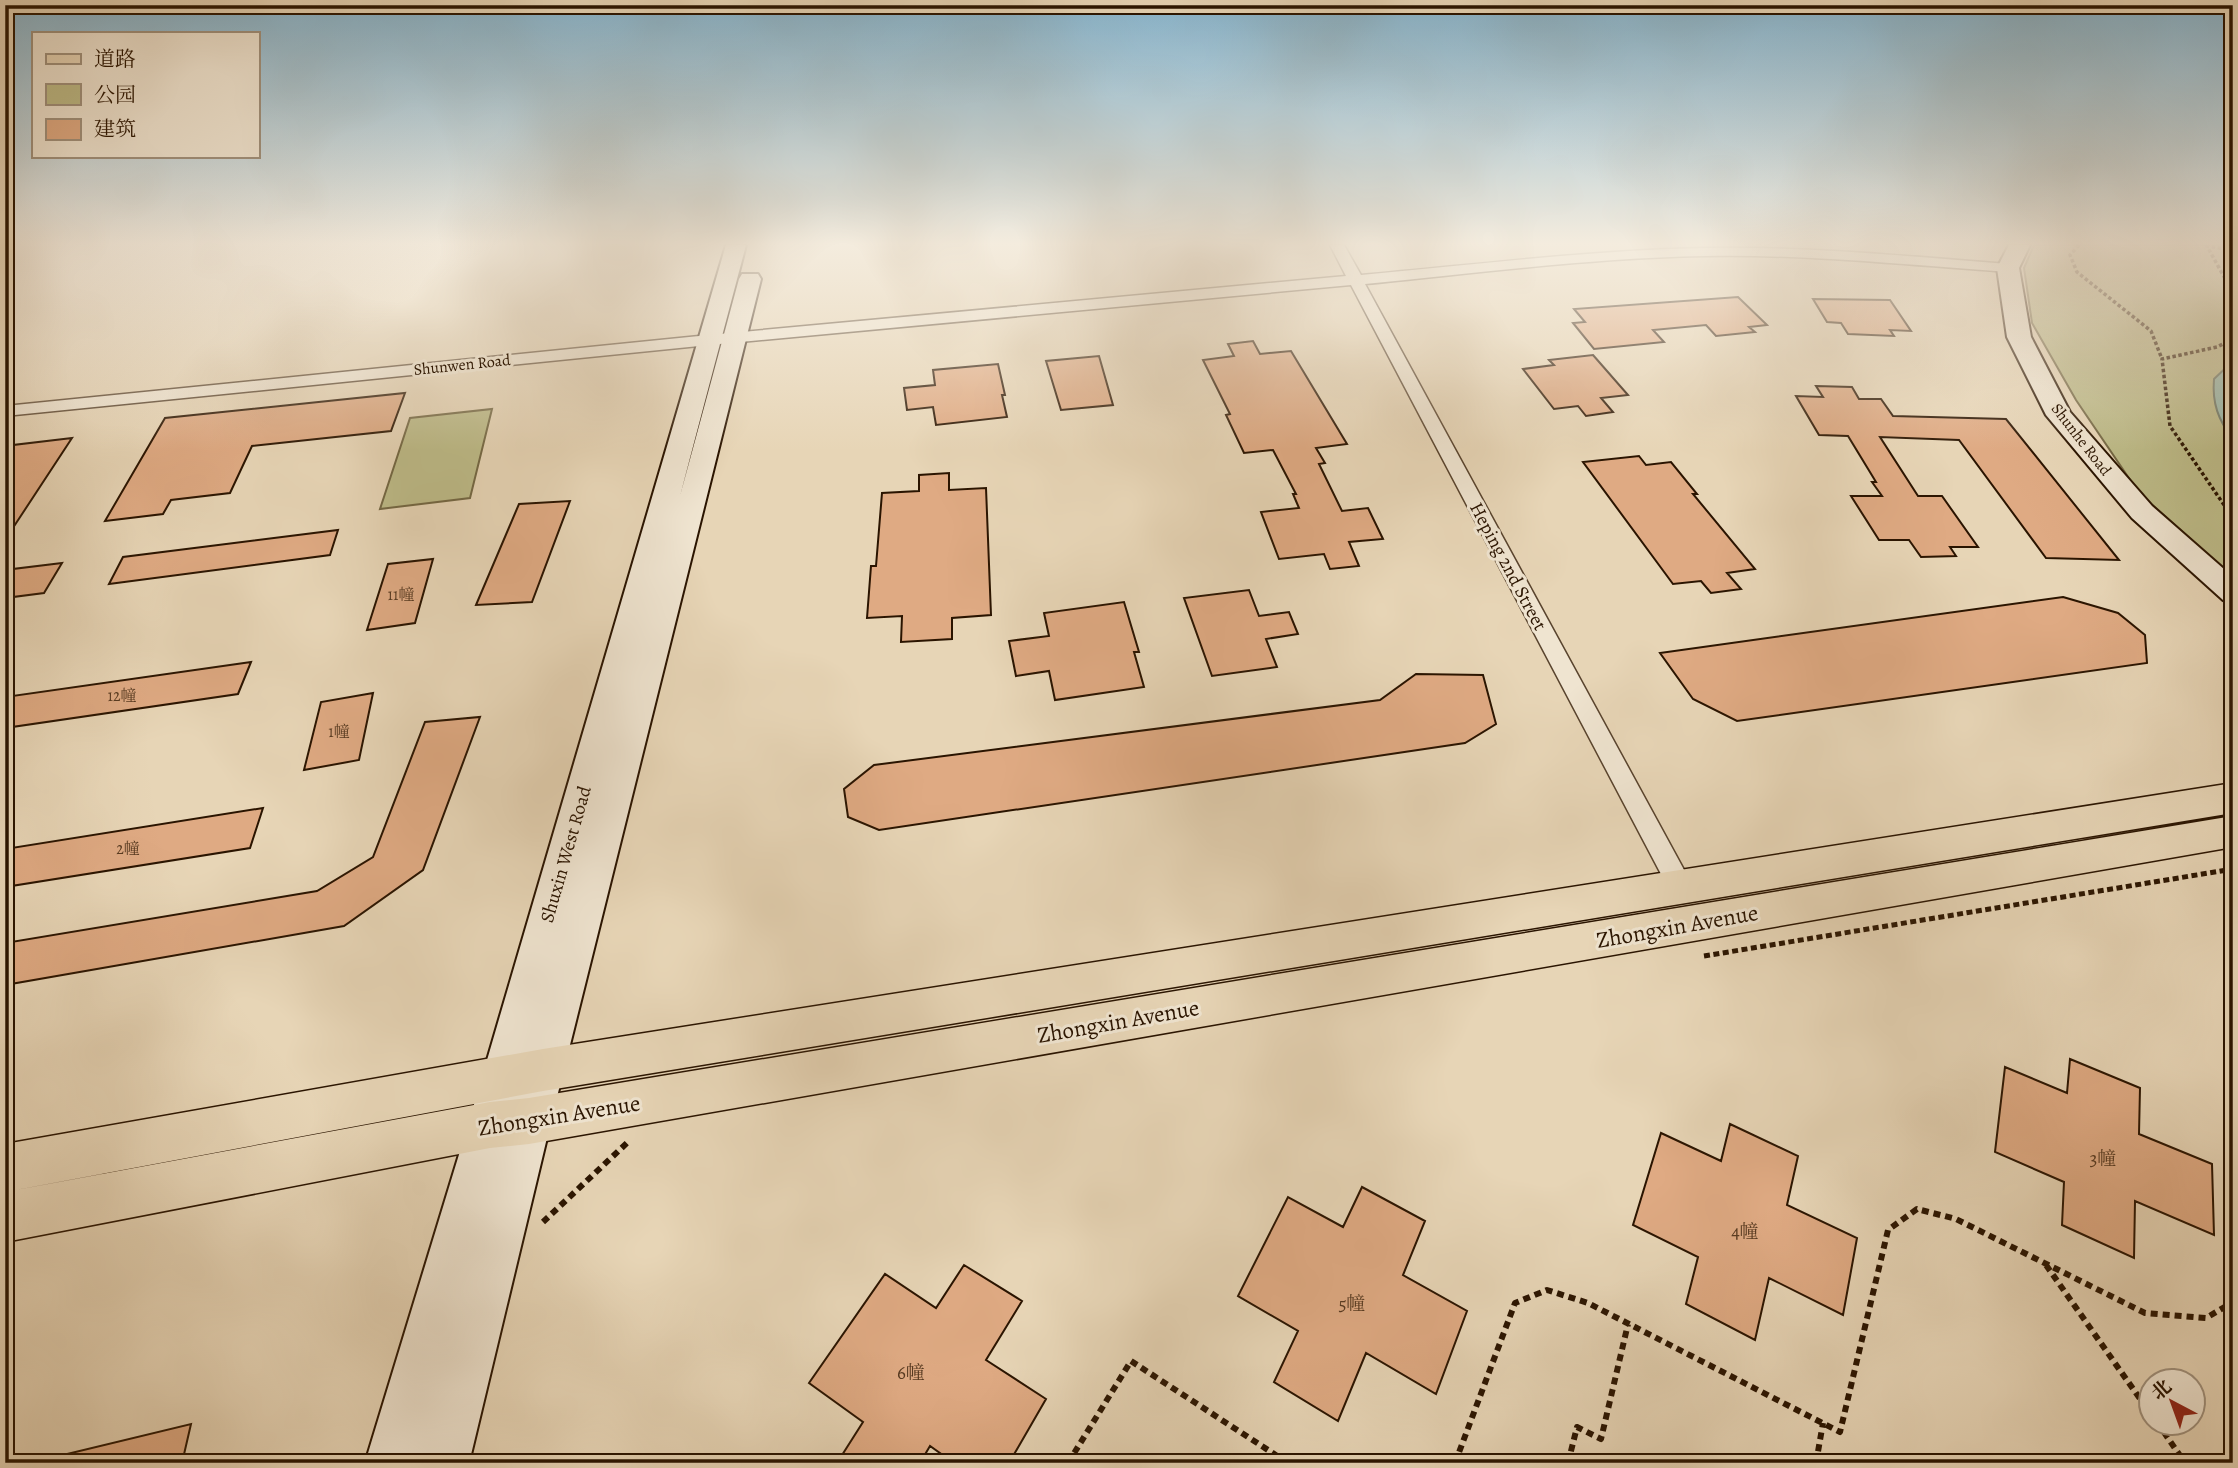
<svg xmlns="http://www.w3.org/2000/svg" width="2238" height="1468" font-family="Alegreya,'Noto Serif SC',serif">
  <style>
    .green { fill: #bdbb88; stroke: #746844; stroke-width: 2 }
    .water { fill: #97b9ac; stroke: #6b7767; stroke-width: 2 }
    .building { fill: #dfaa83; stroke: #2a1400; stroke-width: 2 }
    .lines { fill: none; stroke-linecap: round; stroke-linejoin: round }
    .street-casing { stroke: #59442e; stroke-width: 3 }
    .secondary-casing { stroke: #2a1400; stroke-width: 4 }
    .primary-casing { stroke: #2a1400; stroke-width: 3 }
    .path-far2 { stroke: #2a1400; stroke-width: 3.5; stroke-dasharray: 3.5 2.5; stroke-linecap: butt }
    .path-far1 { stroke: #2a1400; stroke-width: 5; stroke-dasharray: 6 3.5; stroke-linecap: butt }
    .path { stroke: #2a1400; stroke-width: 6; stroke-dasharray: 7 5; stroke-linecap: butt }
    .street { fill: #efe4d0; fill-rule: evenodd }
    .secondary { fill: #efe4d0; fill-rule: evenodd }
    .primary { fill: #e7d5b6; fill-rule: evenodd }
    .labels { text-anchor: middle; stroke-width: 6; stroke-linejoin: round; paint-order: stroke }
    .far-street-label { font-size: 16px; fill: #2a1400; stroke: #efe4d0 }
    .number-label { font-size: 16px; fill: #573a21 }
    .street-label { font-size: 19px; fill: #2a1400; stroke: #efe4d0 }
    .near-number-label { font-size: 19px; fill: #573a21 }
    .near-street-label { font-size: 23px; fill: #2a1400; stroke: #efe4d0 }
  </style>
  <rect width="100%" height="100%" fill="#e7d5b6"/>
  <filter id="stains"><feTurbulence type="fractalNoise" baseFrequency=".00286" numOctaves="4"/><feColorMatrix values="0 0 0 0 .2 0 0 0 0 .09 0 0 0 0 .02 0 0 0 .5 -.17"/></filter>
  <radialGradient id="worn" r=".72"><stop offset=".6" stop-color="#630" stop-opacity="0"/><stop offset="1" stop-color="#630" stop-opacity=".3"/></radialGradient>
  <path class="green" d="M2034,245H2233V577L2139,493L2076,400L2032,323L2024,268Z
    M492,409L470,498L380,509L410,418Z"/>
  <path class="water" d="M2233,361V439C2218,420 2212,403 2214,379Z"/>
  <path class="building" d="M1738,297L1767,325L1749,327L1755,332L1716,336L1706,325L1653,330L1664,342L1594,349L1573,323L1585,322L1574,309Z
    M1813,299L1890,300L1911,331L1890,330L1894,336L1848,334L1841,323L1827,322Z
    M1253,341L1260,354L1291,351L1347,444L1316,448L1325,463L1319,464L1342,511L1368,508L1383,539L1349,542L1359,566L1330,569L1324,554L1279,559L1261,512L1299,508L1293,494H1296L1273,450L1244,453L1226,415L1230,414L1203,360L1234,356L1228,344Z
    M1593,355L1628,395L1601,398L1613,412L1586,416L1578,406L1554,409L1523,369L1554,365L1549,360Z
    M1099,356L1113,405L1061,410L1046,361Z
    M998,364L1005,395H1002L1007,417L936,425L933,407L907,410L904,388L935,385L933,370Z
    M1816,386L1852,387L1859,399H1881L1893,416L2006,419L2119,560L2046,558L1959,440L1880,437L1918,496H1942L1978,547H1950L1956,556L1921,557L1909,540H1879L1851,496H1882L1872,482H1876L1848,436L1819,435L1796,396L1823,397Z
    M405,393L391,431L252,446L230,493L171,500L163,514L105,521L165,418Z
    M72,438L5,540V446Z
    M1639,456L1646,465L1671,462L1697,494H1693L1755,569L1727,573L1741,589L1711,593L1701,581L1673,584L1583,462Z
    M949,473V490L986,488L991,615L952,618V639L901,642L902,616L867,618L871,566H876L882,493L919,491V475Z
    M570,501L532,602L476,605L519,504Z
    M338,530L330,555L109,584L123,557Z
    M433,559L415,623L367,630L388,564Z
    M62,563L44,593L5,598V570Z
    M1249,590L1259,616L1289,612L1298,634L1266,639L1277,667L1212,676L1184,598Z
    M2063,597L2118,613L2145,635L2147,663L1737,721L1693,699L1660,653Z
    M1124,602L1139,652H1134L1144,687L1055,700L1049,671L1016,676L1009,641L1049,636L1044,613Z
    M251,662L238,694L5,728V697Z
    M1416,674L1483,675L1496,724L1465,743L879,830L848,817L844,789L874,765L1380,700Z
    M373,693L359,760L304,770L321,702Z
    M480,717L423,870L344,926L5,985V943L317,891L373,857L425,722Z
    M263,808L250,848L5,887V849Z
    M2070,1059L2140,1088L2139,1134L2212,1164L2214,1235L2135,1201L2134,1258L2062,1225L2064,1182L1995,1152L2005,1067L2067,1093Z
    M1730,1124L1798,1156L1787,1205L1857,1238L1843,1315L1769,1278L1755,1340L1686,1304L1698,1257L1633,1225L1661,1133L1721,1161Z
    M1362,1187L1425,1221L1403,1275L1467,1311L1436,1394L1366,1353L1338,1421L1274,1382L1298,1331L1238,1296L1288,1197L1343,1227Z
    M964,1265L1022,1301L986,1360L1046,1399L1009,1463H954L930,1446L920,1463H837L863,1422L809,1383L885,1274L936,1308Z
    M191,1424L182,1463H68L67,1454Z"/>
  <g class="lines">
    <defs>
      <path id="street" d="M1330,245H1344L1361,275C1475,265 1590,250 1705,248C1806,246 1907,256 2008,264L2015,268L2008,272C1907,265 1806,254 1705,256C1592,258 1478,273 1365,284L1689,879L1693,886L1689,893L1680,896L1671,893L1351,285L709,345L5,416V406L709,335L1346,276Z"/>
      <path id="secondary" d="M726,245H746L680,496L739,279L742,274H758L761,279L551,1121L469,1463H417L421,1447L417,1463H365L468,1125Z
        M2009,245H2030L2019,268L2031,337L2070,412L2152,506L2233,577V603L2223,600L2132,518L2046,415L2007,337L1997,268Z"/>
      <path id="primary" d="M2233,783V813L543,1091L5,1192V1144L543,1049Z
        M2233,816V847L529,1144L490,1148L5,1242V1192L490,1102L529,1098Z"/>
    </defs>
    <use href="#street" class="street-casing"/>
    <use href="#secondary" class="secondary-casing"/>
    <use href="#primary" class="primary-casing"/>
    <path class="path-far2" d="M2079,245L2070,255L2077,272L2151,331L2162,359
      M2233,250L2207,246L2233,293
      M2233,339L2217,347L2162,359L2170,426L2233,518"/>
    <path class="path-far1" d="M1704,956L2233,869"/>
    <path class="path" d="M543,1222L628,1142
      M2046,1265L2150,1413
      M2157,1422L2185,1463
      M1068,1463L1131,1361L1288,1463
      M1455,1463L1515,1303L1547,1290L1588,1303L1840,1432L1888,1230L1917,1209L1956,1219L2145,1313L2206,1318L2233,1302
      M1568,1463L1577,1427L1601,1439L1628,1324
      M1816,1463L1823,1423"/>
    <use href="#street" class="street"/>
    <use href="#secondary" class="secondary"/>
    <use href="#primary" class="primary"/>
  </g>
  <linearGradient id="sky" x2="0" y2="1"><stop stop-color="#87b6d0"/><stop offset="0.54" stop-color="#f4ecde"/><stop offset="1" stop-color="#f4ecde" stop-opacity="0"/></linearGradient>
  <rect width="2238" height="451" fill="url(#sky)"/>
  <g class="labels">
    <g class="far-street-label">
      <text transform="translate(462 364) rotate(-6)" y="6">Shunwen Road</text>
      <text transform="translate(2082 439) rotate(52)" y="6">Shunhe Road</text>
    </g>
    <g class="number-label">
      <text x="401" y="600">11幢</text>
      <text x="122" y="701">12幢</text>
      <text x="339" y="737">1幢</text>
      <text x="128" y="854">2幢</text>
    </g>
    <g class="street-label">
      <text transform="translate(1509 566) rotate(62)" y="7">Heping 2nd Street</text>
      <text transform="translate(565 854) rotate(-74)" y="7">Shuxin West Road</text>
    </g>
    <g class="near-number-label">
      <text x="2103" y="1165">3幢</text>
      <text x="1745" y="1238">4幢</text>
      <text x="1352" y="1310">5幢</text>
      <text x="911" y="1379">6幢</text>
    </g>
    <g class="near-street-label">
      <text transform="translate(1677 926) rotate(-10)" y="8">Zhongxin Avenue</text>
      <text transform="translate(1118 1021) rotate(-10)" y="8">Zhongxin Avenue</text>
      <text transform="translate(559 1115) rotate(-9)" y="8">Zhongxin Avenue</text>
    </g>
  </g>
  <rect width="2238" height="1468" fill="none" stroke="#e7d5b6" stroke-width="28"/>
  <rect x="7" y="7" width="2224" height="1454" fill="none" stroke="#2a1400" stroke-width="3.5"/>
  <rect x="14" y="14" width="2210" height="1440" fill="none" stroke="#2a1400" stroke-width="2"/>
  <rect x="32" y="32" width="228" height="126" fill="#efe4d0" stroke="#a0917d" stroke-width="2"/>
  <rect x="46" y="54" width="35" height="10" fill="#e7d5b6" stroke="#a0917d" stroke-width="2"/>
  <text x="94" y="66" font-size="21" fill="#2a1400">道路</text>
  <rect x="46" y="84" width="35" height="21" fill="#bdbb88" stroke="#a0917d" stroke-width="2"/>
  <text x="94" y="102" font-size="21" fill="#2a1400">公园</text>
  <rect x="46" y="119" width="35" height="21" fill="#dfaa83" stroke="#a0917d" stroke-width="2"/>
  <text x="94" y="136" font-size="21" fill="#2a1400">建筑</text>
  <g transform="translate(2172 1402) rotate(319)"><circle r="33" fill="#efe4d0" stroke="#a0917d" stroke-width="2"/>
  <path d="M0-5L12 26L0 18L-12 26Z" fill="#8f2418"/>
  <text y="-10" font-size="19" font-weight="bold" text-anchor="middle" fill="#2a1400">北</text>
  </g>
  <rect width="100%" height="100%" filter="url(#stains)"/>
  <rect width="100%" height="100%" fill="url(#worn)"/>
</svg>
